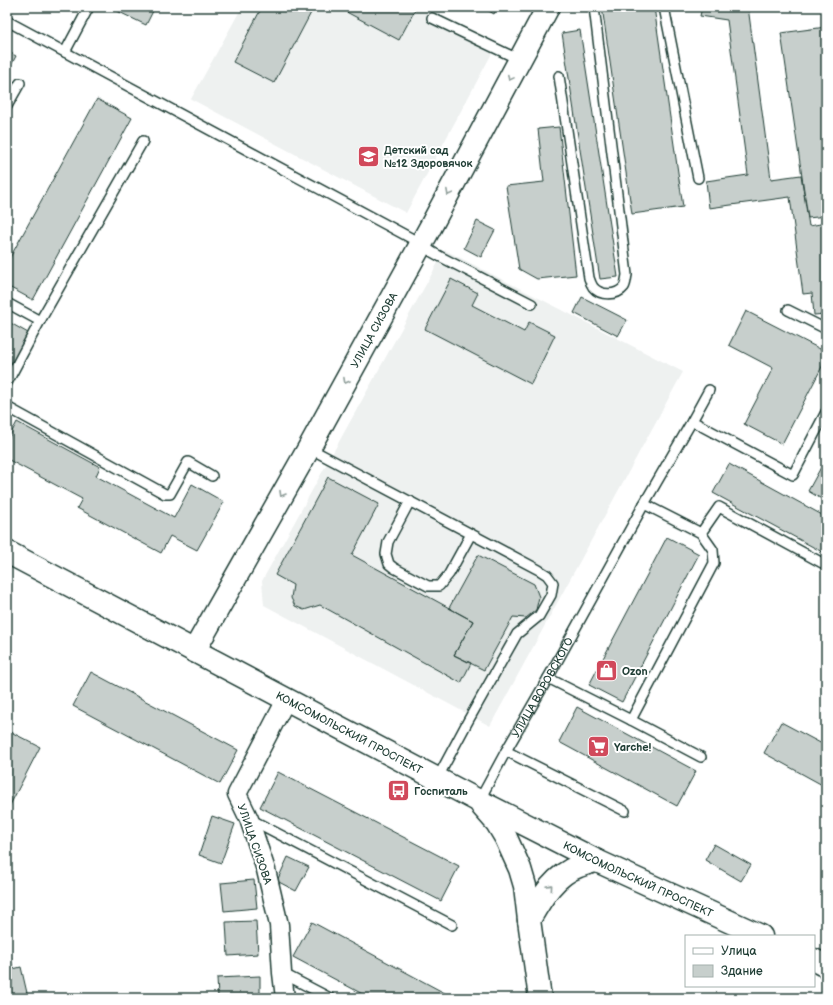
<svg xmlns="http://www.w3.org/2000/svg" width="833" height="1005" font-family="'Balsamiq Sans',sans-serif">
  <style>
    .built { fill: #eef1f0 }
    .building { fill: #c7cfcc; stroke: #1f3d34 }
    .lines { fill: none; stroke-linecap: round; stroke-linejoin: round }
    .lane-casing { stroke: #1f3d34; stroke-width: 12 }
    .street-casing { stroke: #1f3d34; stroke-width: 21 }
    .secondary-casing { stroke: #1f3d34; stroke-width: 25 }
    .lane { stroke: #fff; stroke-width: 9 }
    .street { stroke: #fff; stroke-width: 18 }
    .secondary { stroke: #fff; stroke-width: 22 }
    .oneway { stroke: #8f9e9a }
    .labels { text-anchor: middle; stroke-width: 4; stroke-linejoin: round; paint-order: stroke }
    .poi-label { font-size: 11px; font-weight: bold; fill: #1f3d34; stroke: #fff; text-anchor: start }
    .street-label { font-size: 11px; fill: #1f3d34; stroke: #fff }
  </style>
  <rect width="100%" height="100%" fill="#fff"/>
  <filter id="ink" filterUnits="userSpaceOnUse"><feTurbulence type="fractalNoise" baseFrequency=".025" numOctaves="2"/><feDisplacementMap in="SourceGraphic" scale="8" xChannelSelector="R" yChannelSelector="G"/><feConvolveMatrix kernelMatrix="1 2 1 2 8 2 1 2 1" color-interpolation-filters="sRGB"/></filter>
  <g filter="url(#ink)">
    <path class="built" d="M242,7H423L434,14L497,44L406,213L191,99Z
      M445,250L683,372L490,726L264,605L262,581Z"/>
    <path class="building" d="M114,7H155L146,25L113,9Z
      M262,7H314L274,83L233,62Z
      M337,7H409L415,10L399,40Z
      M482,7H498L494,14Z
      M602,7H654L683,207L632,214Z
      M702,7H748L771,179L801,175L809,226L826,223V314L814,315L812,293L803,294L790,197L709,208L706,181L748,175L727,20L700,16Z
      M826,27V216L808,218L781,33Z
      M580,30L618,277L600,279L562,33Z
      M7,51L16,56L7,73Z
      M97,99L132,118L33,300L7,286V263Z
      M559,127L576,275L537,279L519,269L506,186L544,182L538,129Z
      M477,221L495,230L481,257L464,248Z
      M451,279L478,293L472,305L524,332L529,322L555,335L531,384L425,329Z
      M582,297L627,320L618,336L574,313Z
      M746,311L826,352V359L782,444L744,424L773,368L729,345Z
      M7,321L28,333L7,372Z
      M17,422L100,467L96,476L174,518L192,484L224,502L197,550L170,536L161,553L77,508L82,499L7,459V441Z
      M826,458V499L825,501L808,491Z
      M729,464L826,517V554L713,493Z
      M328,477L379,504L352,555L473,621L454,655L471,663L461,683L320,605L304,610L295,606L291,598L293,585L275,575Z
      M667,537L699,554L622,702L589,685Z
      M478,555L534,584L539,597L536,610L526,618L513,617L484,670L454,655L473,621L449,608Z
      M91,672L238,750L220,784L73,706Z
      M577,707L696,771L677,806L559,742Z
      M781,722L826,746V787L764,753Z
      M7,730L40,747L7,811Z
      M278,772L459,866L441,901L260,807Z
      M212,816L235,824L221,863L199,855Z
      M714,844L751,865L741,881L705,860Z
      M288,857L309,867L296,891L277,881Z
      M254,880L257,908L224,911L221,883Z
      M256,921L258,954L228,956L226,922Z
      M312,922L454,998H370L293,957Z
      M7,953H10L13,969L21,967L27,993L11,997L12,998H7Z
      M260,976V998H218L217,978Z"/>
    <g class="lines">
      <defs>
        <g id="lane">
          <path d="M664,7L698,178"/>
          <path d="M432,18L520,60"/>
          <path d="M7,21L422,244L432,252L441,257L532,304"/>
          <path d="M65,52L89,7"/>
          <path d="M559,76L589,278C590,281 591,284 593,287C600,296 617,296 624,287C626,284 626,279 627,275L594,7"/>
          <path d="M7,106L20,83"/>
          <path d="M7,303L40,321"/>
          <path d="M788,310L826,329"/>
          <path d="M7,383L40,321L143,141"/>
          <path d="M7,407L165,494H170L188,462L212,476"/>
          <path d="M692,421L793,475L826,412"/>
          <path d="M309,448L539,570L547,575L553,583L551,595L539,616L517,634L468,721L437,779"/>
          <path d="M410,501L388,542L386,554L389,564L394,568L428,586H439L449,574L471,534"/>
          <path d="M701,533L719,507L826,565"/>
          <path d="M548,678L631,720L701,757"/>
          <path d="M631,720L714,563L713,550L701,533L644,504"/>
          <path d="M506,751L625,811"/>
          <path id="s1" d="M479,801L506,751L548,678L644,504L692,421L709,390"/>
          <path d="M250,819L452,925"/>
          <path d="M282,973L330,998"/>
        </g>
        <path id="street" d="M285,998L282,973L279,925L266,870L249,819L237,794L286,700"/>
        <g id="secondary">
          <path id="s2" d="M7,552L479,801L597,861L761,936"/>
          <path id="s3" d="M194,651L309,448L431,226L548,7"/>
          <path d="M482,806L497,823L506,838L520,869L525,886L529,920L540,998"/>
          <path d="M529,920C541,899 554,875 579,866C585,864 591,862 597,861"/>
          <path d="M814,960L826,966"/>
        </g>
      </defs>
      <use href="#lane" class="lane-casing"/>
      <use href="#street" class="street-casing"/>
      <use href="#secondary" class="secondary-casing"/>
      <use href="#lane" class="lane"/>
      <use href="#street" class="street"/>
      <use href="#secondary" class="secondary"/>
    </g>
    <defs><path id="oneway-chevron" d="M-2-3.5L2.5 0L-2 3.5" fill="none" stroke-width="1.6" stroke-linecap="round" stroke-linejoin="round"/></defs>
    <g class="oneway">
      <use href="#oneway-chevron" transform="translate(510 78) rotate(118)"/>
      <use href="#oneway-chevron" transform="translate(449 193) rotate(118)"/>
      <use href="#oneway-chevron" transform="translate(346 381) rotate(119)"/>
      <use href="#oneway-chevron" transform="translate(282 494) rotate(120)"/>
      <use href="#oneway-chevron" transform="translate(550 887) rotate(-49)"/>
    </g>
  </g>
  <defs>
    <symbol id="school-square" viewBox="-11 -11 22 22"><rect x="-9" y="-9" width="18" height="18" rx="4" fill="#d1495b" stroke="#fff"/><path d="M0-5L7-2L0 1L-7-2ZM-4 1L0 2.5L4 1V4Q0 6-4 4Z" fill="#fff"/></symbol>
    <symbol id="shop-square" viewBox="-11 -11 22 22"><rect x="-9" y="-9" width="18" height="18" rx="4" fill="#d1495b" stroke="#fff"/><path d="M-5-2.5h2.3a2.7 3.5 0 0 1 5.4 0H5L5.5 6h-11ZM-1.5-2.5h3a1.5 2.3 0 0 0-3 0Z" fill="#fff"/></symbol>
    <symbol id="supermarket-square" viewBox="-11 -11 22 22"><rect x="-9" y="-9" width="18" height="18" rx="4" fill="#d1495b" stroke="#fff"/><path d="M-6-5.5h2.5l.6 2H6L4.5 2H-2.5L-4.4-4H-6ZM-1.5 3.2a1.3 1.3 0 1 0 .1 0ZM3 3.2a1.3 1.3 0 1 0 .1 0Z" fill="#fff"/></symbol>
    <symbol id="bus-square" viewBox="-11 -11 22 22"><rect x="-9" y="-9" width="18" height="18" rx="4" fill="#d1495b" stroke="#fff"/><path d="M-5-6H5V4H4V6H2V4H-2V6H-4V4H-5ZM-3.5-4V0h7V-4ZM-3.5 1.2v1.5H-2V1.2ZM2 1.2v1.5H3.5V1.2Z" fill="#fff"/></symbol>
  </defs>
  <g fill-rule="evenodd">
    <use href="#school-square" x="356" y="144" width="25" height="25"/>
    <use href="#shop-square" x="594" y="658" width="25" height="25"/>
    <use href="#supermarket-square" x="586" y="734" width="25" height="25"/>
    <use href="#bus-square" x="386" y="778" width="25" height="25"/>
  </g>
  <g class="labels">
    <g class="poi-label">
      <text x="384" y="154">Детский сад<tspan x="384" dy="13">№12 Здоровячок</tspan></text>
      <text x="622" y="675">Ozon</text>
      <text x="614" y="751">Yarche!</text>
      <text x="414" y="795">Госпиталь</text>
    </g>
    <g class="street-label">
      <text dy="4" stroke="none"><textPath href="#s3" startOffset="368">УЛИЦА СИЗОВА</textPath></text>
      <text dy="4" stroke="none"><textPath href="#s1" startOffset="130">УЛИЦА ВОРОВСКОГО</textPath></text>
      <text dy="4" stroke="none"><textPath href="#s2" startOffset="387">КОМСОМОЛЬСКИЙ ПРОСПЕКТ</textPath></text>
      <text transform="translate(255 844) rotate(71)" y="4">УЛИЦА СИЗОВА</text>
      <text dy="4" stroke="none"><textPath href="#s2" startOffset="711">КОМСОМОЛЬСКИЙ ПРОСПЕКТ</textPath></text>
    </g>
  </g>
  <rect width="833" height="1005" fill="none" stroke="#fff" stroke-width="24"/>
  <rect x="12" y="12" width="809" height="981" fill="none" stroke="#1f3d34" stroke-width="1.5" filter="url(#ink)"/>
  <rect x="685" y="935" width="130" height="52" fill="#ffffff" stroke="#a5b1ae"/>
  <rect x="693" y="948" width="20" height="6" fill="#ffffff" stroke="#a5b1ae"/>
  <text x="721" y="955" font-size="12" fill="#1f3d34">Улица</text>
  <rect x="693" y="965" width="20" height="12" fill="#c7cfcc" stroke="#a5b1ae"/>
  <text x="721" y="975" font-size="12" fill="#1f3d34">Здание</text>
</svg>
